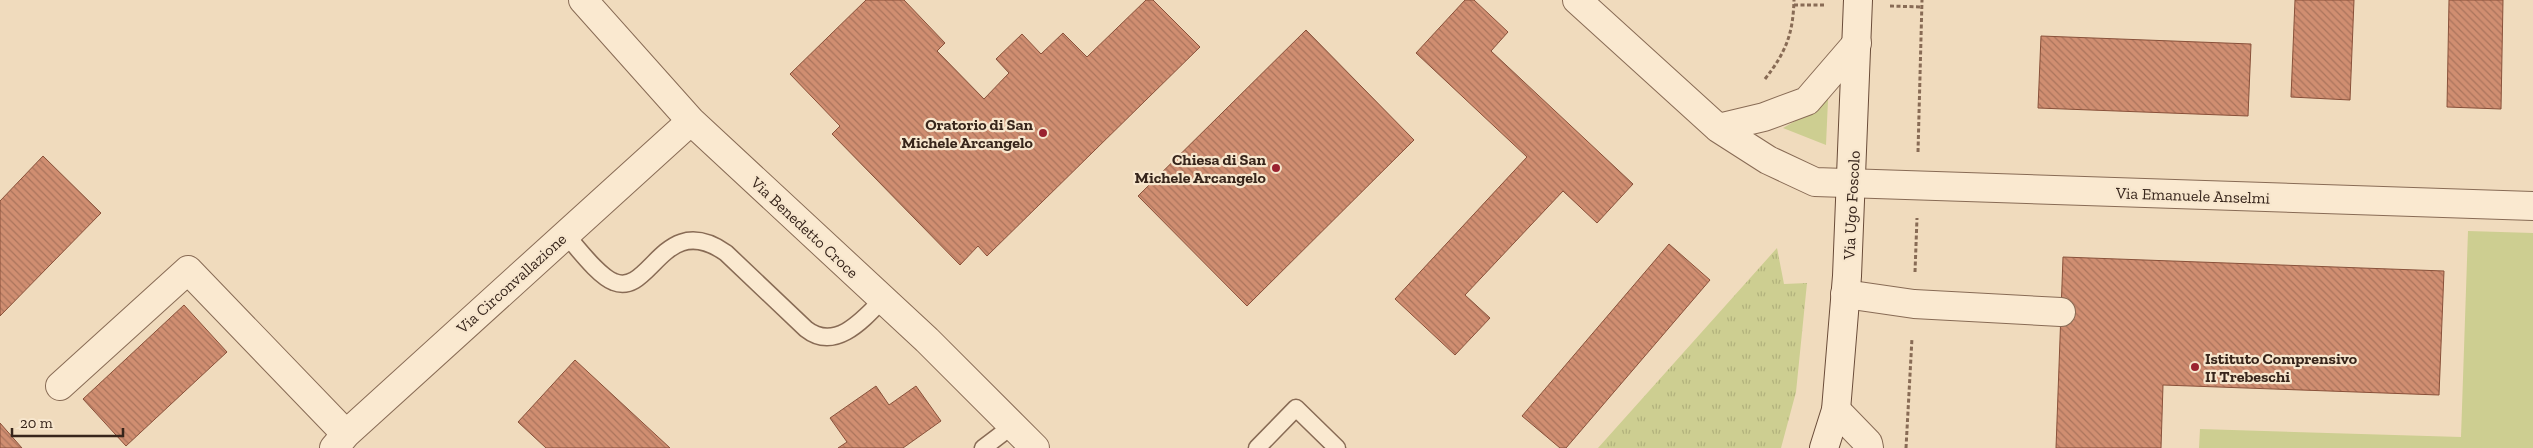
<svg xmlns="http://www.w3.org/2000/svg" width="2533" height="448" font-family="'Zilla Slab',serif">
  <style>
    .green { fill: #cdce91 }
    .park { fill: url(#park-tufts) }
    .building { fill: url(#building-back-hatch); stroke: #89513a }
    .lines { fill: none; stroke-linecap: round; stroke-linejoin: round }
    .lane-casing { stroke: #886b55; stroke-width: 19 }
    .street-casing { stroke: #886b55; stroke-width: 30 }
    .secondary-casing { stroke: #6a4c39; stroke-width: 30 }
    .path { stroke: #886b55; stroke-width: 3; stroke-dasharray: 4 2.5; stroke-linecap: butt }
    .lane { stroke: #fae9d0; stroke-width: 16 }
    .street { stroke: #fae9d0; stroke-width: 28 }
    .secondary { stroke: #fae9d0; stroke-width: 28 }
    .poi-dot { fill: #9a2230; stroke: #f7e6cd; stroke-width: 2 }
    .labels { text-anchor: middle; stroke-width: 4.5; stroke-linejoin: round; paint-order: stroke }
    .poi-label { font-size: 16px; font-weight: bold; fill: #37251b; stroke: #f7e6cd; text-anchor: end }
    .street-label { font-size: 16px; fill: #37251b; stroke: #f7e6cd }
  </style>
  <defs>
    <pattern id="park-tufts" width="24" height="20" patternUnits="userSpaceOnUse" patternTransform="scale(1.25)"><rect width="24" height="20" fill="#cdce91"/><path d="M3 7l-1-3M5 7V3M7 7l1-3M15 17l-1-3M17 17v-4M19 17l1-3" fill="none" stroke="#b1b17c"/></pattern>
    <pattern id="building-back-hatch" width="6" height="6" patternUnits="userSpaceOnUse" patternTransform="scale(1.25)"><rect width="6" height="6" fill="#d08e71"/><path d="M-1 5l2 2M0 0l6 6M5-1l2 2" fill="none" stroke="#aa745c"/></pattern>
  </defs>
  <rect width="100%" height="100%" fill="#f0dbbd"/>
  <path class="green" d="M1825,99L1828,100L1826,145L1783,128L1811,112Z
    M2468,231L2533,233V448H2199L2200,429L2461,437Z"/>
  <path class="park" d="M1777,248L1784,284L1807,283L1796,392L1781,448H1598Z"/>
  <path class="building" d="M866,0H904L945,43L937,51L984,99L1009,73L996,59L1022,34L1041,54L1063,33L1087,57L1146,0H1153L1200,47L987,256L978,246L960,265L832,134L840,126L790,74Z
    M1465,0H1474L1508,32L1491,51L1633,184L1597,223L1563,191L1465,295L1490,318L1455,355L1395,299L1527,157L1416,53Z
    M2295,0H2354L2350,100L2291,97Z
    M2449,0H2503L2501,109L2447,107Z
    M1306,30L1414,140L1247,306L1138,196Z
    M2041,36L2251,44L2248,116L2038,108Z
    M43,156L101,213L0,316V201Z
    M1669,244L1710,280L1566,448H1560L1522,416Z
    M2063,257L2444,271L2439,395L2163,385L2161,448H2056Z
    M184,305L227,352L126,446L83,399Z
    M575,360L670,448H546L518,422Z
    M876,386L889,405L916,386L941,421L903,448H838L847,442L830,418Z
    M0,423L22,448H0Z"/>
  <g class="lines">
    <defs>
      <path id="lane" d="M565,234C577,247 598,276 614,282C651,297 663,209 726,253L806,329C835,352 863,320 883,299
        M983,448L1012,426
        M1257,448L1296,408L1337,448"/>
      <path id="street" d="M583,0L691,121L927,340L1035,448
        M1577,0L1718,128L1768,160L1815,182L2533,206
        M1718,128L1764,117L1807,101L1857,43
        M1845,294L1914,304L2061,312
        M60,386L188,270L346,434
        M1836,410L1868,443L1869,448
        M334,448L346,434L691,121"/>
      <path id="secondary" d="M1824,448L1836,410L1847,276L1858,0"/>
    </defs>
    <use href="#lane" class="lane-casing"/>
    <use href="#street" class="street-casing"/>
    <use href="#secondary" class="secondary-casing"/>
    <path class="path" d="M1794,5H1826
      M1890,6L1922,7
      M1765,79C1786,52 1793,34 1794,0
      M1918,152L1922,0
      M1915,272L1917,218
      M1906,448L1912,338"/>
    <use href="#lane" class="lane"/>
    <use href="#street" class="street"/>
    <use href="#secondary" class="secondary"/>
  </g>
  <g class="poi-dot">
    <circle cx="1043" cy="133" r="5"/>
    <circle cx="1276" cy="168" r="5"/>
    <circle cx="2195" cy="367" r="5"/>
  </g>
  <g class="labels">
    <g class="poi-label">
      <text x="1033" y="130">Oratorio di San<tspan x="1033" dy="18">Michele Arcangelo</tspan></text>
      <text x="1266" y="165">Chiesa di San<tspan x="1266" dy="18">Michele Arcangelo</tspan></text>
      <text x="2205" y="364" text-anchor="start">Istituto Comprensivo<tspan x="2205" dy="18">II Trebeschi</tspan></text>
    </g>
    <g class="street-label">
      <text transform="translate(2193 195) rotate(2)" y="6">Via Emanuele Anselmi</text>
      <text transform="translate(1851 205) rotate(-87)" y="6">Via Ugo Foscolo</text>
      <text transform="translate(805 227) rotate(43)" y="6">Via Benedetto Croce</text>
      <text transform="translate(511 283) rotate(-42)" y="6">Via Circonvallazione</text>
    </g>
  </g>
  <path d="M12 428v8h111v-8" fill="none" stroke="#37251b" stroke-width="2.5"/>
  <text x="20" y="428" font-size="15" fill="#37251b" stroke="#f7e6cd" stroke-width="4" paint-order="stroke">20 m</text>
</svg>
